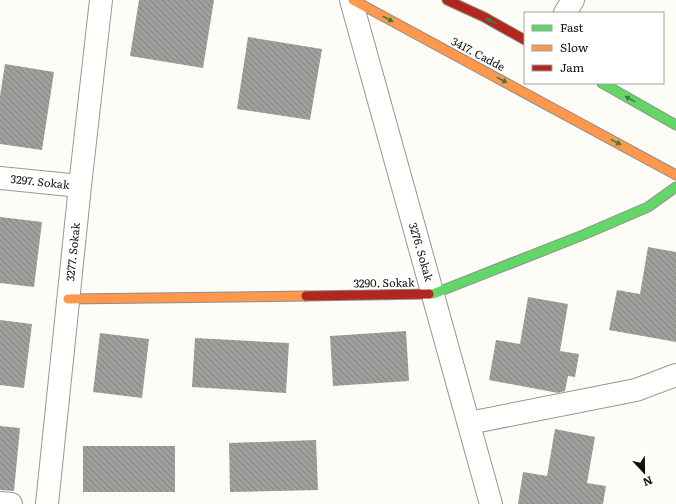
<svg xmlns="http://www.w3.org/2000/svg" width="676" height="504" font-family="Literata,serif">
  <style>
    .building { fill: url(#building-back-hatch) }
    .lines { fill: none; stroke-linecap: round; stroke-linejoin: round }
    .street-casing { stroke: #979795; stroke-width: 24 }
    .fast-casing { stroke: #8e8d8b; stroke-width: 11 }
    .slow-casing { stroke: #8e8d8b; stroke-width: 11 }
    .jam-casing { stroke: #8e8d8b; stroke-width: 11 }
    .street { stroke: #fffffe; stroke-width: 22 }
    .fast { stroke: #63d668; stroke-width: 9 }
    .slow { stroke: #ff974d; stroke-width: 9 }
    .jam { stroke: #b3261e; stroke-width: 9 }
    .oneway { fill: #3e7d41 }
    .labels { text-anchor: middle; stroke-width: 4; stroke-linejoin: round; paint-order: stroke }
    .street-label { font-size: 11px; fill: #111; stroke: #fff }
  </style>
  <defs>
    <pattern id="building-back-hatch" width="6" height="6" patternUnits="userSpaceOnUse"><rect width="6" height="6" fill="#a19f9c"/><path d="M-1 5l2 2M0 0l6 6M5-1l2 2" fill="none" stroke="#82807e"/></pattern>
  </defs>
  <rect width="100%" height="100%" fill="#fdfcf7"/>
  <path class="building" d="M139,0H214L203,68L130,56Z
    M248,37L322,49L310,120L237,109Z
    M5,64L54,72L42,150L0,144V96Z
    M0,217L42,222L34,287L0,283Z
    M648,247L676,252V342L609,330L617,290L640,294Z
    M528,297L568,304L560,351L579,354L575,377L568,376L565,391L558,393L489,380L496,340L520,344Z
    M0,320L32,324L24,388L0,385Z
    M406,331L409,381L333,386L330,336Z
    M100,333L149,339L142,398L93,392Z
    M195,338L289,343L286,393L192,387Z
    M0,426L20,428L14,491L0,490Z
    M555,429L595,437L587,483L606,486L603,504H518L523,472L547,476Z
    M316,440L318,490L230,492L229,443Z
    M83,446H175V492H83Z"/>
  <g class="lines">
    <defs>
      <path id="street" d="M351,0L491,504
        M565,13L573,0
        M0,178L80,186
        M469,423L636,390L676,375
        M0,503L11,504
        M47,504L80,186L101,0"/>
      <path id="fast" d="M602,83L676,125
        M429,294H433L583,235L648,207L676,187"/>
      <path id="slow" d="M353,0L676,175
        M68,299L306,296"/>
      <path id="jam" d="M447,0L484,17L525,40
        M306,296L429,294"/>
    </defs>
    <use href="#street" class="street-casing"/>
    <use href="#fast" class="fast-casing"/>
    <use href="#slow" class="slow-casing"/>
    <use href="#jam" class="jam-casing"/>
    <use href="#street" class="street"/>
    <use href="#fast" class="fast"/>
    <use href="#slow" class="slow"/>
    <use href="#jam" class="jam"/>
  </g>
  <defs><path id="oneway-solid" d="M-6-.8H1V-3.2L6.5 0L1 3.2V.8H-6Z"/></defs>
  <g class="oneway">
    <use href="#oneway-solid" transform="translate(388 19) rotate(28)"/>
    <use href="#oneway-solid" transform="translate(491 21) rotate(-151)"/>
    <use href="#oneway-solid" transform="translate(502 80) rotate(28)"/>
    <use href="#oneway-solid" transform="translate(630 99) rotate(-151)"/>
    <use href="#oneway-solid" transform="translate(616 142) rotate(28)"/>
  </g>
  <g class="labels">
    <g class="street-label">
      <text transform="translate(478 54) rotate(28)" y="4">3417. Cadde</text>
      <text transform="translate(40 182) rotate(6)" y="4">3297. Sokak</text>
      <text transform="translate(73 252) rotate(-84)" y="4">3277. Sokak</text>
      <text transform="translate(421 252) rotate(74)" y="4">3276. Sokak</text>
      <text transform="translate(384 283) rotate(-1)" y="4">3290. Sokak</text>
    </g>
  </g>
  <rect x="524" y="12" width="140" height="72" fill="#ffffff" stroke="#a0a0a0"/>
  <rect x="532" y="25" width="20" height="6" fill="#63d668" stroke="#a0a0a0"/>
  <text x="560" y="32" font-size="12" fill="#111111">Fast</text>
  <rect x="532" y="45" width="20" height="6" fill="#ff974d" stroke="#a0a0a0"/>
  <text x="560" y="52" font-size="12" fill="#111111">Slow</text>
  <rect x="532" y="65" width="20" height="6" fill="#b3261e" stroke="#a0a0a0"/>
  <text x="560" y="72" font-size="12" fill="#111111">Jam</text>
  <g transform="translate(644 472) rotate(158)" stroke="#ffffff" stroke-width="3" paint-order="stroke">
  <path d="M0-3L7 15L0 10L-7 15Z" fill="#111111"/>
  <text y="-6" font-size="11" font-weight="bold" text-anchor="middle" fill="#111111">N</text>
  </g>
</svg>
